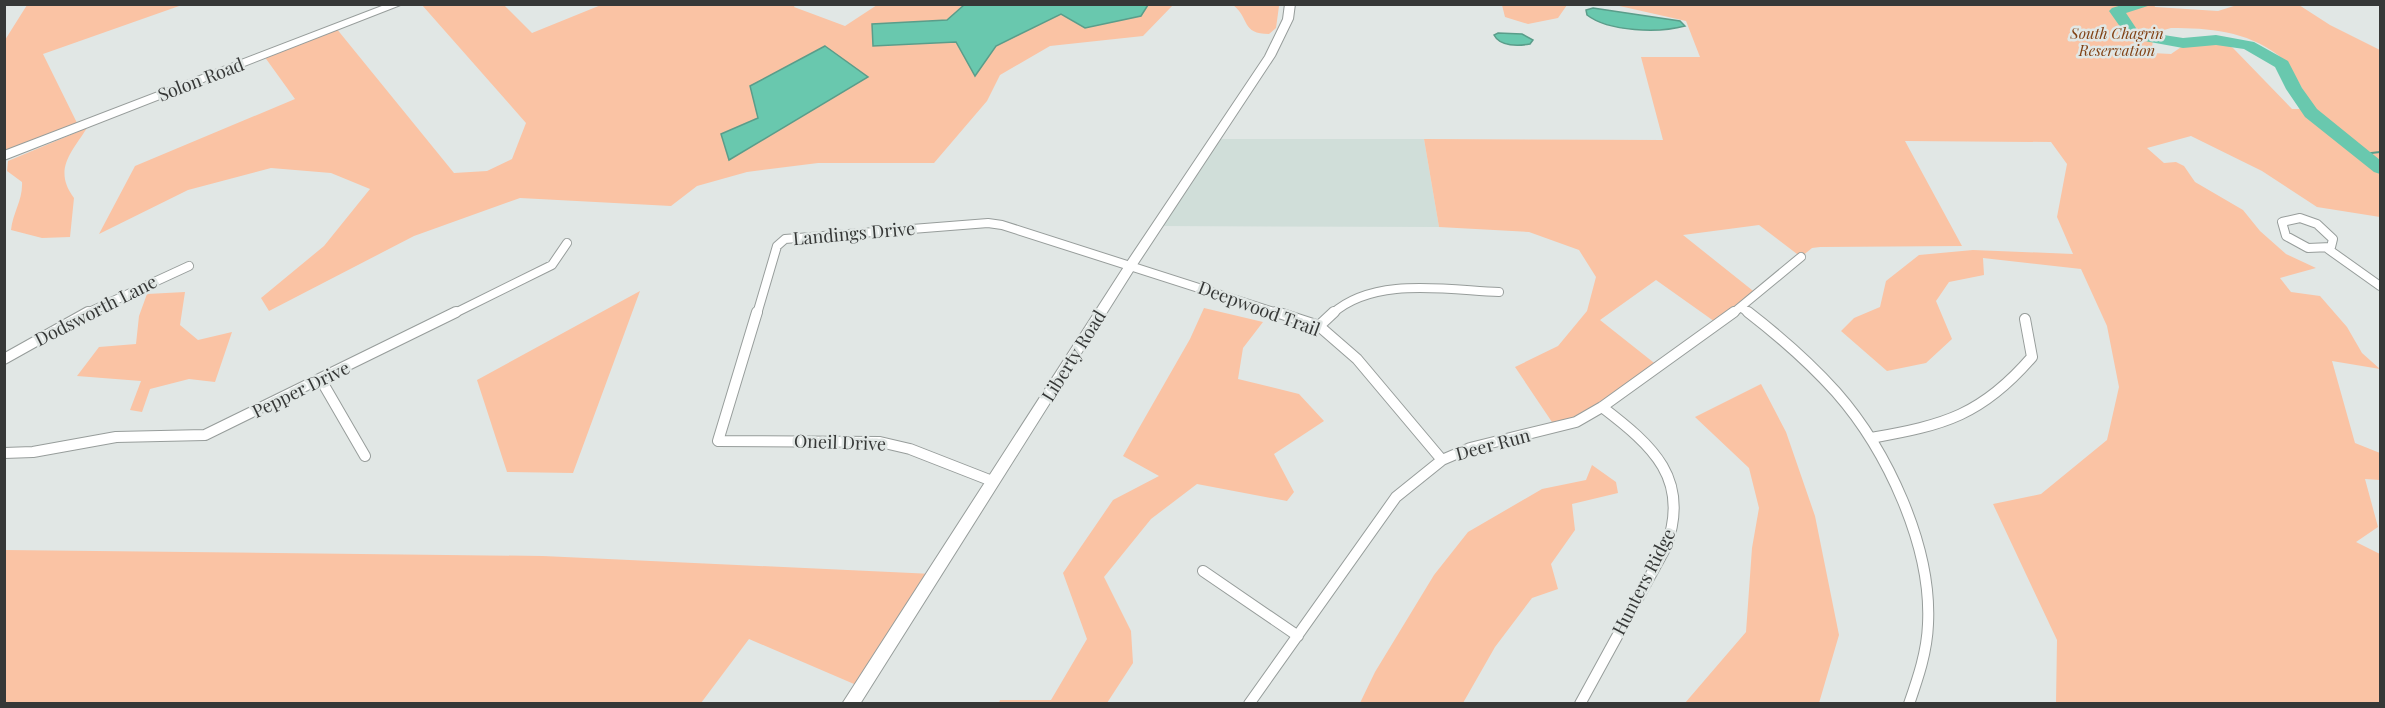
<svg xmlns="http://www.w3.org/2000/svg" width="2385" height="708" font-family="'Playfair Display',serif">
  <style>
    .built { fill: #d0ded9 }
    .green { fill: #fac3a4; fill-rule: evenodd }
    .water { fill: #69c8ae; stroke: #5a9d8a; stroke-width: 1.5 }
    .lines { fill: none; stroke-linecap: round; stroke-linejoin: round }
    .stream { stroke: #5a9d8a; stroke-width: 2 }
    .river { fill: #69c8ae; fill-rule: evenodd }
    .street-far1-casing { stroke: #979d9b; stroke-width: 10 }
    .street-casing { stroke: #979d9b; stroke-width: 12 }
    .secondary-casing { stroke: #979d9b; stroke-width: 2 }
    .street-far1 { stroke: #fff; stroke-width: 8 }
    .street { stroke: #fff; stroke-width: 10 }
    .secondary { fill: #fff; fill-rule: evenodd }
    .labels { text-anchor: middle; stroke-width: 5; stroke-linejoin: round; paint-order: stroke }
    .far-park-label { font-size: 15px; font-style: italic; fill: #814215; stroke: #e1e7e5 }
    .street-label { font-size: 18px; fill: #363837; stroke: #e1e7e5 }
  </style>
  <rect width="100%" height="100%" fill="#e1e7e5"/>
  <path class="built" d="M1215,139H1424L1439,227L1158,226Z"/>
  <path class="green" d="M2154,4L2155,7L2218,11L2237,5H2299L2330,25L2380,50V217L2317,207L2262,171L2191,136L2147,148L2164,163L2176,162L2184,166L2195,182L2243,210L2260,231L2286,254L2316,268L2280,278L2291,292L2320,296L2347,327L2362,353L2380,369L2332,361L2355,443L2380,453V480L2365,479L2378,527L2356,542L2380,554V703H2056L2057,640L1993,504L2041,494L2107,440L2119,387L2107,326L2081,269L1983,258L1984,275L1949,282L1936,301L1952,339L1926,363L1887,371L1841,331L1854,318L1880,307L1886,281L1919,255L1973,250L2073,254L2057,217L2067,164L2051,142L1905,141L1962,246L1820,247L1812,248L1801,257L1759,225L1683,235L1757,294L1718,324L1656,280L1600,320L1658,366L1628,387L1556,428L1515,367L1558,346L1587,311L1596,277L1579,250L1529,232L1439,227L1424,139L1663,140L1641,57H1700L1686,21L1615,5ZM2171,28C2209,28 2246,31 2278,55C2293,67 2303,93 2315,109H2292L2233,48L2221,42L2203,39H2193L2171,54L2152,53L2153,33Z
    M27,5H182L43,54L79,127L5,156V40Z
    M422,5H504L532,33L601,5H795L794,7L845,26L877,5H964L947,20L872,24L874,46L956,42L996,46L1061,13L1141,16L1148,5H1173L1143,36L1050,46L1000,75L987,101L934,163H818L747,172L697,186L671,206L520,198L414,236L269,311L261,298L324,246L370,189L331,173L271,168L188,190L99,234L135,166L295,99L264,56L336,28L454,173L487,171L512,159L526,123ZM758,118L729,160L721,134Z
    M1233,5H1290L1279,6L1276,28L1269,34C1241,34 1250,18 1233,5Z
    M1502,5V4L1567,5L1558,18L1528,24L1505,17Z
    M87,128C71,153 53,170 74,198L70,237L42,238L11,230C13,212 23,200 22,182L7,171L8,161Z
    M640,291L573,473L507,472L477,380Z
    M185,292L180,325L198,340L232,332L215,382L189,379L150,389L142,412L130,410L141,381L77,376L99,347L136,344L139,316L147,294Z
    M1204,308L1263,322L1243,348L1238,379L1299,394L1324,421L1274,454L1294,492L1287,501L1197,484L1151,519L1104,577L1131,631L1133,663L1107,703H999L1000,700H1051L1087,639L1063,573L1113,500L1159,476L1123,456L1190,339Z
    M1761,384L1786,432L1815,516L1839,635L1819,703H1685L1746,632L1752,548L1759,508L1749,468L1695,417Z
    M1592,465L1616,482L1618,493L1572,504L1575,530L1551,564L1558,589L1532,598L1495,647L1463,703H1360L1375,672L1434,575L1468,532L1542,489L1586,480Z
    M5,550L543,556L933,574L861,687L749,639L701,703L5,704Z"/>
  <path class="water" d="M964,5V4L1148,5L1141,16L1085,28L1061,14L996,46L975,76L956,42L873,46L872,24L947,20Z
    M1593,8L1680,21L1685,26C1659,33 1609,32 1587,15L1586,10Z
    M1498,33L1522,34L1533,40L1530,44C1519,46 1500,47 1494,35Z
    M825,46L868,77L729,160L721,134L758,118L750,86Z"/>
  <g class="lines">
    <path class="stream" d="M2363,154L2380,152"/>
    <path class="river" d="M2125,4H2154L2126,13L2138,31L2183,38L2216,35L2254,42L2288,61L2302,88L2317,109L2380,160V174L2374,172L2305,117L2286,89L2275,67L2244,49L2216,45L2183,48L2128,38L2109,11L2112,8Z"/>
    <defs>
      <path id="street-far1" d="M2300,218L2317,224L2333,239L2331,247L2308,248L2286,236L2282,222Z
        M2328,249L2380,286
        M1741,307L1750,314
        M85,314L189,266
        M453,314L552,265L567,243
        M757,314L777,246L785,239L988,223L1002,225L1280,314
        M1332,314C1374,276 1447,290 1499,292
        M1732,314L1801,257"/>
      <path id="street" d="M757,312L718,441L880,442L910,449L992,481
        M1276,312L1319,326L1357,359L1442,460
        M1748,312C1779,336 1809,362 1836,392C1887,450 1932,546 1928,624C1927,652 1918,678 1909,704
        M1319,326L1334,312
        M4,359L88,312
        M321,380L365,456
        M1871,438C1945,425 1982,415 2032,357L2025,319
        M4,453L33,452L116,437L205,435L456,312
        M1203,571L1298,636
        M1249,704L1396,497L1442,460L1470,448L1576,422L1602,407L1734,312
        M1580,704L1666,547C1691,479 1653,446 1602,407"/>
      <path id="secondary" d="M387,4H403L4,160V151Z
        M1285,4H1295L1293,19L1275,56L1135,268L860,704H842L1127,262L1265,56L1283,19Z"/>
    </defs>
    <use href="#street-far1" class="street-far1-casing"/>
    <use href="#street" class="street-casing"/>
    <use href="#secondary" class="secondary-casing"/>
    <use href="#street-far1" class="street-far1"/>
    <use href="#street" class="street"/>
    <use href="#secondary" class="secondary"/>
  </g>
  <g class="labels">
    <g class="far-park-label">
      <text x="2117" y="39">South Chagrin<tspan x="2117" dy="17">Reservation</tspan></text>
    </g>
    <g class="street-label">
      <text transform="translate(201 80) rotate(-21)" y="6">Solon Road</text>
      <text transform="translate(854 234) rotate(-5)" y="6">Landings Drive</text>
      <text transform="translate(1259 309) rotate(20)" y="6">Deepwood Trail</text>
      <text transform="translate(96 311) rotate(-27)" y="6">Dodsworth Lane</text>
      <text transform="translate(1074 356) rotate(-58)" y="6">Liberty Road</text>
      <text transform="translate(301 390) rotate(-26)" y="6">Pepper Drive</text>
      <text transform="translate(840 443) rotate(2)" y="6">Oneil Drive</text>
      <text transform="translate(1493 445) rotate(-15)" y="6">Deer Run</text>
      <text transform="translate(1644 582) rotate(-63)" y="6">Hunters Ridge</text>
    </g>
  </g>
  <rect width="2385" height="708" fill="none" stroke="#363837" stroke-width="12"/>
</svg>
